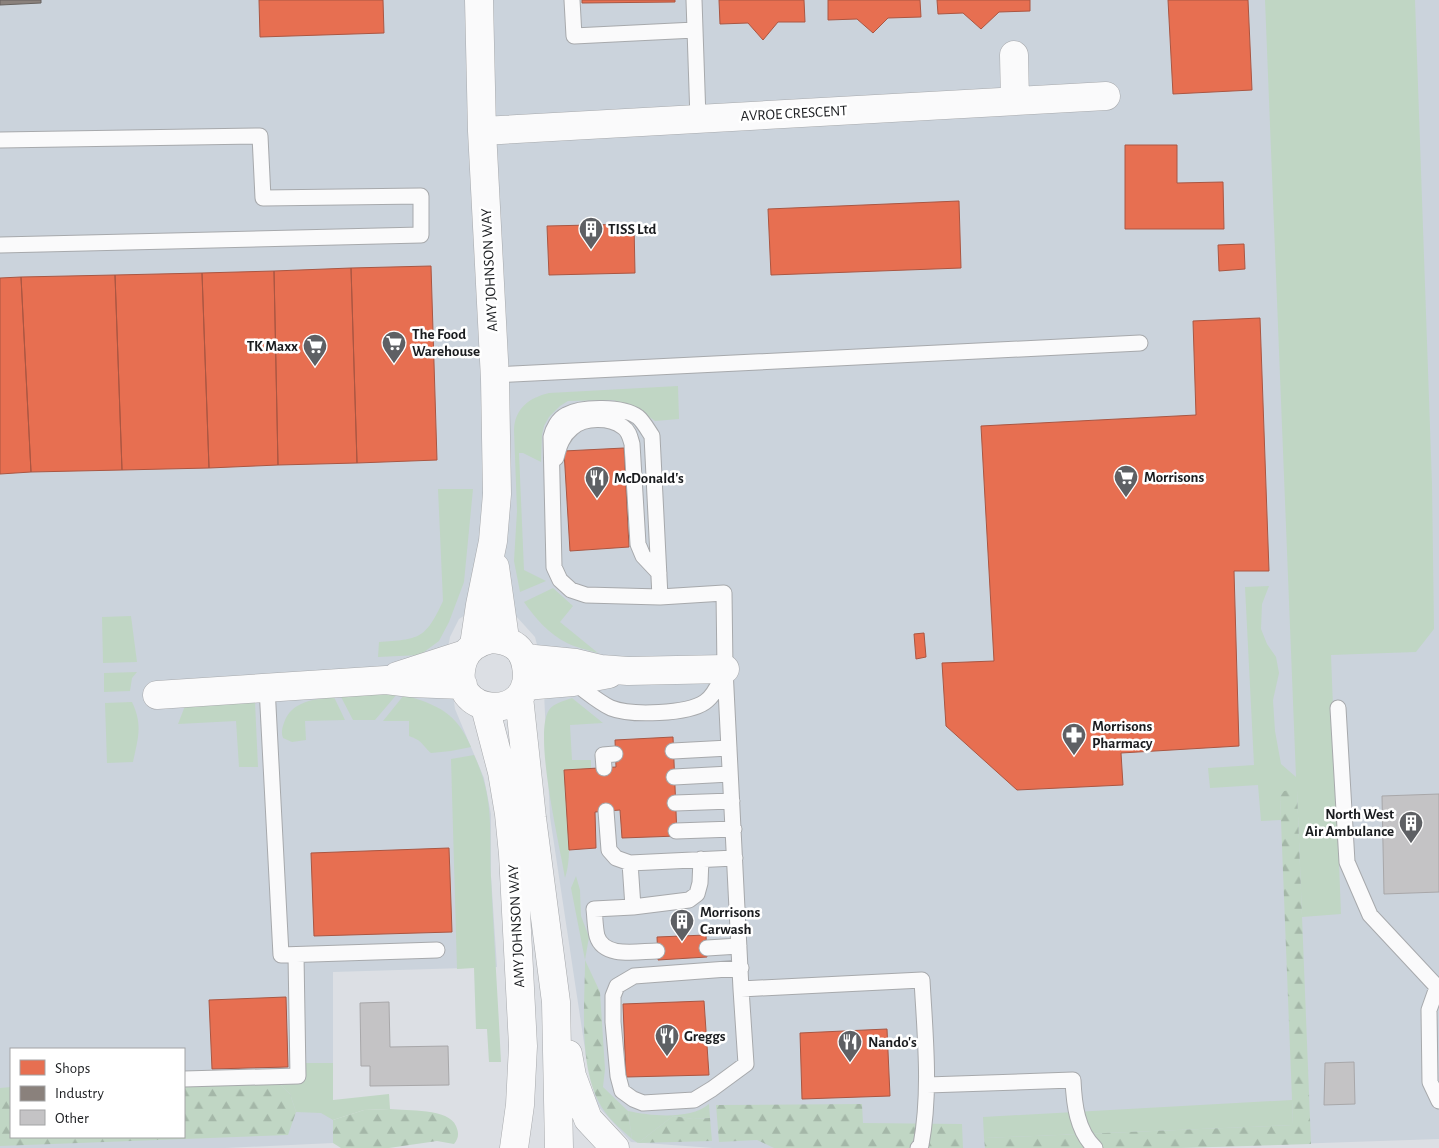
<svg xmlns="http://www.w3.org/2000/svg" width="1439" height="1148" font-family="'Alegreya Sans',sans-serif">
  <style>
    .built { fill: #cbd3dc; fill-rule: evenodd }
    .green { fill: #c0d6c4 }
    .forest { fill: url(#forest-firs) }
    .shops { fill: #e76f51; stroke: #aa5642 }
    .industry { fill: #8a817c; stroke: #686360 }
    .building { fill: #c4c3c5; stroke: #a8a7a9 }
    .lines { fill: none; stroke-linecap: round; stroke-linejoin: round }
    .lane-casing { stroke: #a7a9ac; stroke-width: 17 }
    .street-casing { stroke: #a7a9ac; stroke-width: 29 }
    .lane { stroke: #fafafb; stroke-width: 15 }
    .street { stroke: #fafafb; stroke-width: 28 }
    .labels { text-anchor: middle; stroke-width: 5; stroke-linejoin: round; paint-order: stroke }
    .street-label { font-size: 15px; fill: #1a1c1f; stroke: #fff }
    .poi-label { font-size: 15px; font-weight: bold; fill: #1a1c1f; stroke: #fff; text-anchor: start }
  </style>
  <defs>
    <pattern id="forest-firs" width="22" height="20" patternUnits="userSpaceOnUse" patternTransform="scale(1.25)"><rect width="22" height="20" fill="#c0d6c4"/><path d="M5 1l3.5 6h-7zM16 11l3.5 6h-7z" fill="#a4b7a8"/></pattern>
  </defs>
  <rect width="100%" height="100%" fill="#dcdfe4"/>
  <path class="built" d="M0,0H1439V1139L1170,1148H713L631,1142L597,1105L586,1056L550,817L544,693L542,664L535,637L516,616L500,609L480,605L459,619L450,637L447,653L455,709L484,778L491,814V876L497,967L333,972V1143L226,1148H0ZM11,1049H184V1137H11Z"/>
  <path class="green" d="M1265,0H1415L1432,484L1434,629L1416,652L1331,655L1341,914L1302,917L1297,790L1280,795L1281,820L1261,821L1258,785L1210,788L1208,768L1254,765L1245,587L1269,586L1262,604L1261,629L1267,644L1276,657L1279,673L1273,700L1275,731L1281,764L1296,777Z
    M678,386L679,419L655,421L637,408L613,400L568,401L560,406L549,417L544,426L542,435L541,462L523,453H519L524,570L546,581L520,592L514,561L517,511L514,430C515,408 529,398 549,393Z
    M438,489H473L464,582L449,622L439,641L420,655L378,657L379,642C419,639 425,640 443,601Z
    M553,588L573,606L560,622L598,653C588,650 577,648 567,643C550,635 534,617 524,602Z
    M131,616L137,662L103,663L102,617Z
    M137,672L132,678L130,691L104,692V673Z
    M398,693L375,720H353L340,695Z
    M404,695C438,705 457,713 471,747L451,751L431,753C421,744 423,741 409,736V721H383Z
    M334,697L345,720L305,721L306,740L292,742L283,738C281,733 282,728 284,723C291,701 315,699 334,697Z
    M572,698L603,723L570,725L572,760H591V769L564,770C566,799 574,852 565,878C560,846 533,734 549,710C554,703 564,701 572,698Z
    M132,702C143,725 138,738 133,762L107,763L105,703Z
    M255,702L258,767H239L236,721L178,724L185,706Z
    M474,755C495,799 489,832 491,878C494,940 498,1001 501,1062H489L487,1029H476L474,968L457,969L451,759Z
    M576,876L580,890L581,916L589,937L585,960L571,888Z
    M304,1063H333V1100L389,1094L390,1109L364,1110L333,1120L321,1113L296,1112L290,1094L278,1082H304Z
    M1292,1100L1293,1125L984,1138L983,1117Z
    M709,1104L710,1118L693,1119L673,1116L638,1143L632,1139L628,1111C651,1116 690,1120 709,1104Z"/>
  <path class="forest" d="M1297,789L1311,1144L1179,1148H985L984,1138L1293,1125L1280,796L1284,791Z
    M585,960L600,992L605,1069L603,1087L628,1111L632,1139C623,1131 612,1122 605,1112C577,1073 585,1006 585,960Z
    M278,1082L290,1094L296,1112L288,1135L0,1146V1088L11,1087V1137H184V1084Z
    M862,1104L863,1123L962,1124L963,1148H774L757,1140L719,1142L716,1105Z
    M390,1109C407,1111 449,1108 456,1126C459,1133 459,1138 454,1144L437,1141L389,1148H341L333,1143V1120L364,1110Z
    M673,1116L693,1119L710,1118L712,1141L638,1143Z"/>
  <path class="shops" d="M259,0H383L384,33L260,37Z
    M582,0H675V2L582,3Z
    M719,0H804L805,22H778L763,40L748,23L720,24Z
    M828,0H920L921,17L888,18L873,33L857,19L828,20Z
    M937,0H1030V11L999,12L981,29L963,13L938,14Z
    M1168,0H1248L1252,90L1173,94Z
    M1125,145H1177V183L1223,182L1224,229H1125Z
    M959,201L961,268L771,275L768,209Z
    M634,224L635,273L549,275L547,226Z
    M1244,244L1245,269L1219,271L1218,245Z
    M431,266L437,460L357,463L351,268Z
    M351,268L357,463L278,465L274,271Z
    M274,271L278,465L209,468L202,273Z
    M202,273L209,468L122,470L115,275Z
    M115,275L122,470L31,472L21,277Z
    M21,277L31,472L0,474V278Z
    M1260,318L1269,571H1234L1239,746L1121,753L1123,785L1017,790L946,726L942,663L994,661L981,426L1196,415L1193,321Z
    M624,448L629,547L570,551L564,451Z
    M924,633L926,657L916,659L914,634Z
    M673,737L677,836L622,838L620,810L595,812L596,848L569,850L564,770L616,767L615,740Z
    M449,848L452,932L314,936L311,853Z
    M706,935L707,957L658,960L657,937Z
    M286,997L288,1067L212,1069L209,1000Z
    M704,1001L709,1075L626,1077L623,1004Z
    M887,1029L890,1096L802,1099L800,1033Z"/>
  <path class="industry" d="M0,0H41V3L0,5Z"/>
  <path class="building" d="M1439,794V892L1384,894L1382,796Z
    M389,1002L390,1047L448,1046L449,1085L370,1086V1066H361L360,1003Z
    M1354,1062L1355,1104L1324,1105L1325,1063Z"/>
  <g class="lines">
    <defs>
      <path id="lane" d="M572,0L574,36L695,30
        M694,0L698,119
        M0,140L260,136L263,198L421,196V235L0,245
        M494,375L1140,343
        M556,458C559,446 562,436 572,428C584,417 610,417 623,427C629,431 630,437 632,444L638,544L643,556L659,573
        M660,597L652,436C648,430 643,421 638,417C623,406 582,406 566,415C558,419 553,429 551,437L554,567L560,580L571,590L586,595L660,597L724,593L725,669L741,989L922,980C925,1035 931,1091 921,1145L918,1148
        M573,682C585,690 598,702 611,708C631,716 688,714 705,702C715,695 719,683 724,673
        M267,687L281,955L437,950
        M1338,708L1347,862L1370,915L1439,989
        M673,751L729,748
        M604,768L603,755L615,754
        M674,777L730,774
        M675,803L732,801
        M606,811L609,850L616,858L630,863L735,858
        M676,831L734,829
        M630,863L633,907L594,909C595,917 595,928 597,936C604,959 639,951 657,951
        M633,907L689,900L697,894L700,883L701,859
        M707,948L739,946
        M741,968L634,976L617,986L613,996V1022L618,1076L622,1091L633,1099L643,1103L694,1100L712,1089L746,1064L741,989
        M1439,989L1435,993L1429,1010L1430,1082L1439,1101
        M184,1079L298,1076L296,955
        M927,1085L1073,1080C1074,1104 1077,1131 1095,1148"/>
      <path id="street" d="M1014,55L1015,101
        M482,131L1106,96
        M495,567L505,639
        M491,639C509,640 523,646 526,666C537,724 445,718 463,661C467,648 478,642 491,639Z
        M474,645L480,605L493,541L497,494L495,379L482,131L479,0
        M524,658L576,663L601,669L628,671L725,669
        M397,676L465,654
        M525,686L573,682L583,679L609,674
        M157,695L386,680L411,683L463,685
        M519,697L532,818L556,1002L559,1148
        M485,707L502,772L509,814L513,854L523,1046L520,1105L514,1148
        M568,1054L572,1076L588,1119L615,1148"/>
    </defs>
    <use href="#lane" class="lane-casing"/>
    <use href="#street" class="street-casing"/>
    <use href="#lane" class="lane"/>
    <use href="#street" class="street"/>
  </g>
  <defs>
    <symbol id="building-pin" viewBox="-11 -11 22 30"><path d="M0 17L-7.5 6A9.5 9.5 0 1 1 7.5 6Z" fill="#5e6064" stroke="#fff"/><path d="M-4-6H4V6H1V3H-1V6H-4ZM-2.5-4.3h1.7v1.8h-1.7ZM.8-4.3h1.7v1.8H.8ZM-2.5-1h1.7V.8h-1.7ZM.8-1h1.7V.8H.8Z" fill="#fff"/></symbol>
    <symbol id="supermarket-pin" viewBox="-11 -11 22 30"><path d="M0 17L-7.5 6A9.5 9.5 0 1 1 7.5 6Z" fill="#5e6064" stroke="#fff"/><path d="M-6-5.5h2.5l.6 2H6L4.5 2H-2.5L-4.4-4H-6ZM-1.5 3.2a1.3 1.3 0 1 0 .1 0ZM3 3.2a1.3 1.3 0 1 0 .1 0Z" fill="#fff"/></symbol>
    <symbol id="restaurant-pin" viewBox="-11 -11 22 30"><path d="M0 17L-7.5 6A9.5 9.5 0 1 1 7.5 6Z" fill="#5e6064" stroke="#fff"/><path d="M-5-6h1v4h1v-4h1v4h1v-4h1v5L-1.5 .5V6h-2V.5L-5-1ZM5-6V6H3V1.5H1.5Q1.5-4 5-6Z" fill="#fff"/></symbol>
    <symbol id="pharmacy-pin" viewBox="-11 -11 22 30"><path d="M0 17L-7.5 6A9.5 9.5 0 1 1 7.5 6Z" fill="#5e6064" stroke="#fff"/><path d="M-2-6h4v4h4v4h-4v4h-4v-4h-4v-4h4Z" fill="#fff"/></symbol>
  </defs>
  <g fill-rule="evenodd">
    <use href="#building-pin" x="577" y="215" width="28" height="38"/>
    <use href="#supermarket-pin" x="380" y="329" width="28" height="38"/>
    <use href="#supermarket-pin" x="301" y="332" width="28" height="38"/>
    <use href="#supermarket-pin" x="1112" y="463" width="28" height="38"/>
    <use href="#restaurant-pin" x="583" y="464" width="28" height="38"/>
    <use href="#pharmacy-pin" x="1060" y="721" width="28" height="38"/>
    <use href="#building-pin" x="1397" y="809" width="28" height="38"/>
    <use href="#building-pin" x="668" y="907" width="28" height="38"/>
    <use href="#restaurant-pin" x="653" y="1022" width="28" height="38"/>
    <use href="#restaurant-pin" x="836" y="1028" width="28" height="38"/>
  </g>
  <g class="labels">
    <g class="street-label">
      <text transform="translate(794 113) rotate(-3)" y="5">AVROE CRESCENT</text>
      <text transform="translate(489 270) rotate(-93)" y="5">AMY JOHNSON WAY</text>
      <text transform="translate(516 926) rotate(-93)" y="5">AMY JOHNSON WAY</text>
    </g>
    <g class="poi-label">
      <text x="608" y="234">TISS Ltd</text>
      <text x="412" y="339">The Food<tspan x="412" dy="17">Warehouse</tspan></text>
      <text x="298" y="351" text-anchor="end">TK Maxx</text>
      <text x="1144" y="482">Morrisons</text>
      <text x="614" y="483">McDonald's</text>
      <text x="1092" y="731">Morrisons<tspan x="1092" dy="17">Pharmacy</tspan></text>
      <text x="1394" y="819" text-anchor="end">North West<tspan x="1394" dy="17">Air Ambulance</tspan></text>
      <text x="700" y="917">Morrisons<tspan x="700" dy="17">Carwash</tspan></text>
      <text x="684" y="1041">Greggs</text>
      <text x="868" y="1047">Nando's</text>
    </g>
  </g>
  <rect x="10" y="1048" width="175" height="90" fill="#ffffff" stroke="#a3a4a5"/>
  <rect x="20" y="1060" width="25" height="15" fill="#e76f51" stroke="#a3a4a5"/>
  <text x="55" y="1073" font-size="15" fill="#1a1c1f">Shops</text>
  <rect x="20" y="1086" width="25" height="15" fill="#8a817c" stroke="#a3a4a5"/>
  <text x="55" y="1098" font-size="15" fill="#1a1c1f">Industry</text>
  <rect x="20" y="1110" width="25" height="15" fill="#c4c3c5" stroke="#a3a4a5"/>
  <text x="55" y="1123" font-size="15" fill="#1a1c1f">Other</text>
</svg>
